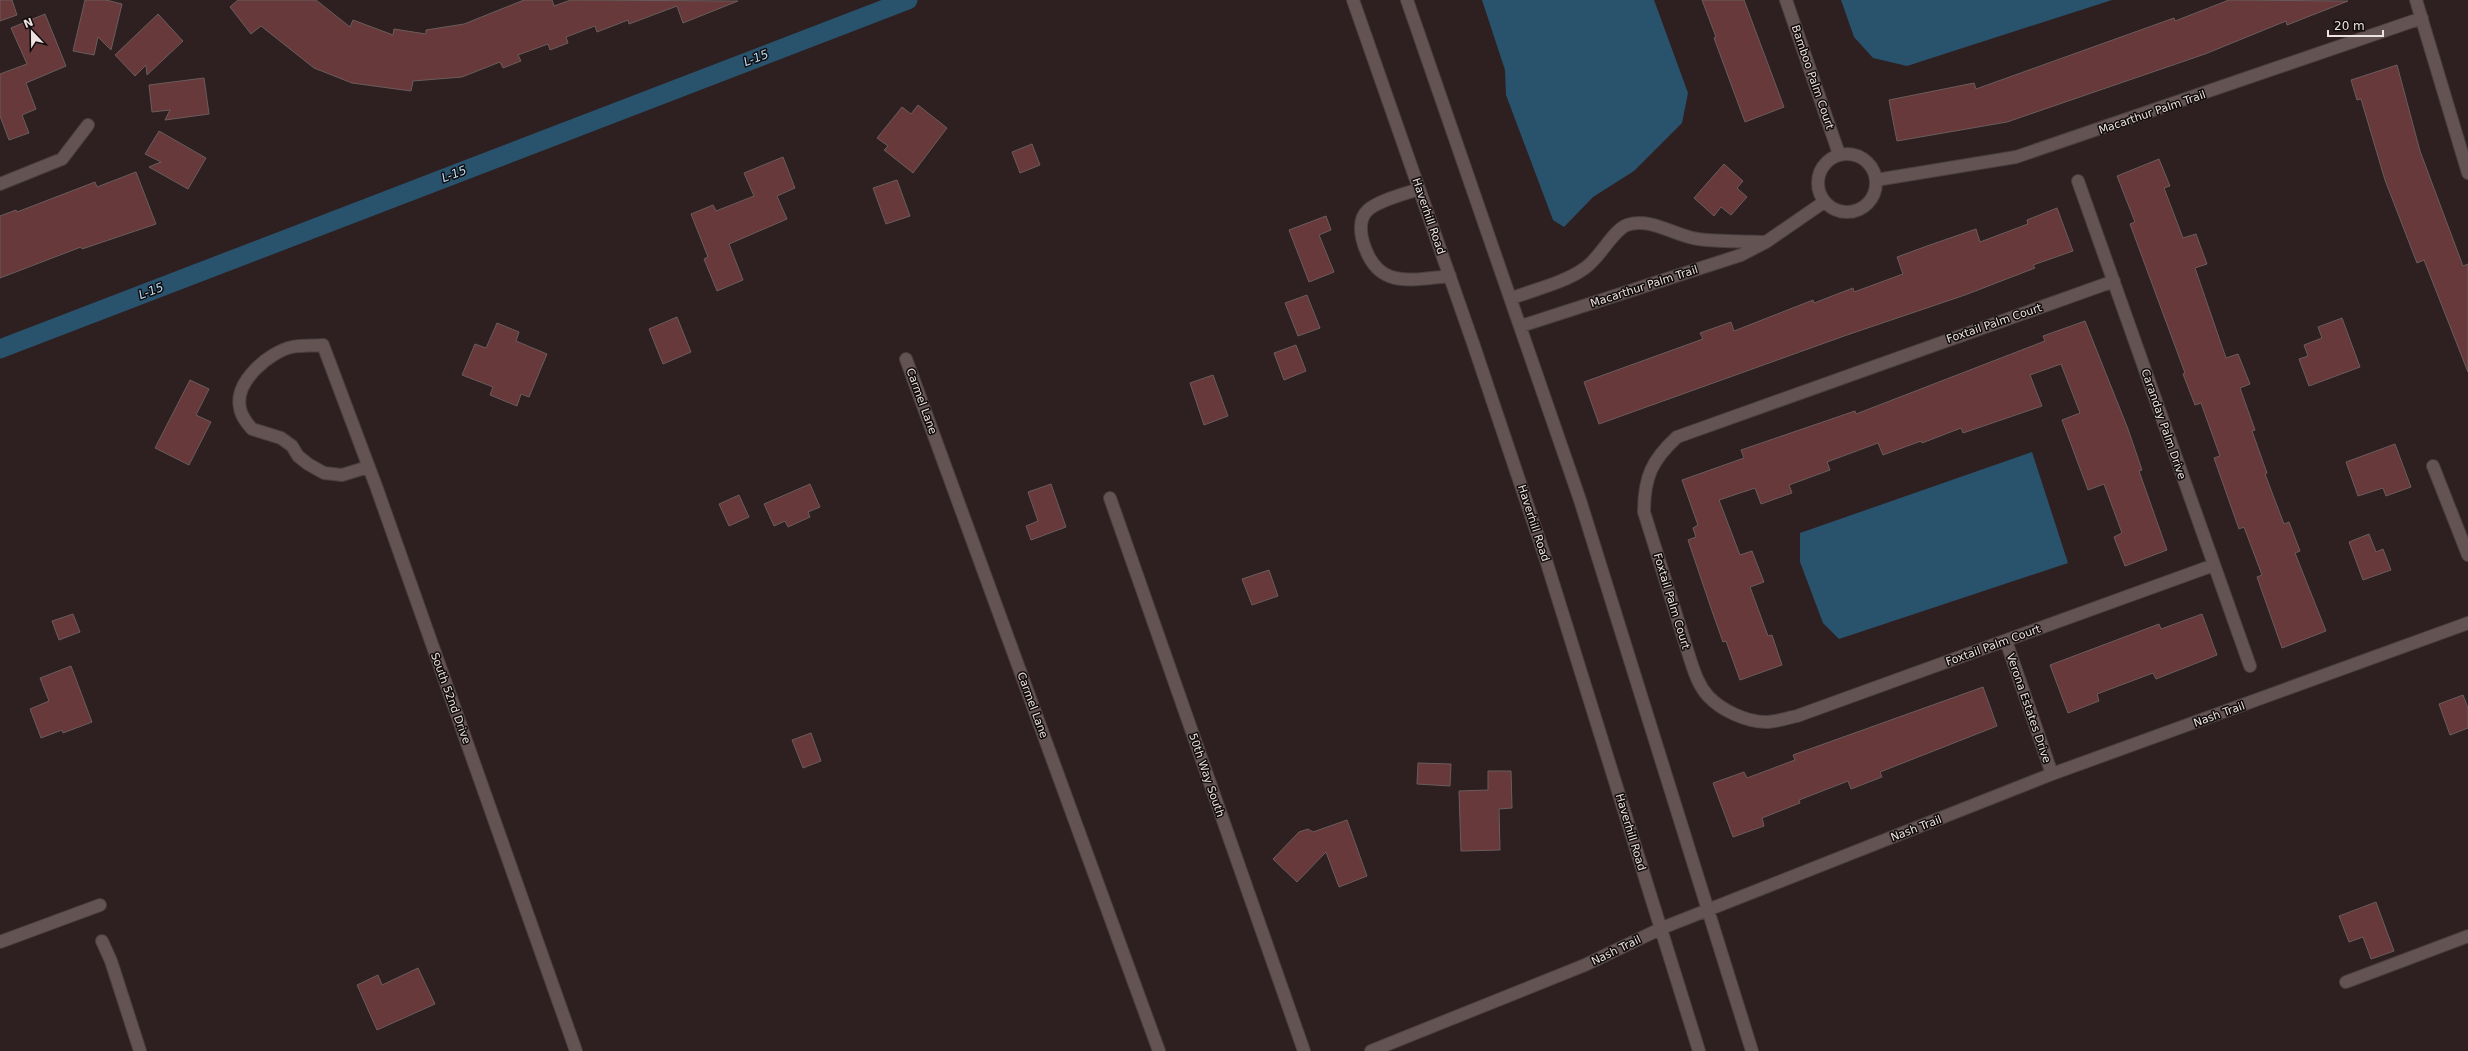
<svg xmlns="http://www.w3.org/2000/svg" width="2468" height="1051" font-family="'DejaVu Sans',sans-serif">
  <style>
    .water { fill: #29526d }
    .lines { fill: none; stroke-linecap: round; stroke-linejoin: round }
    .canal { stroke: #29526d; stroke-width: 19 }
    .building { fill: #67393b; stroke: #6b5c5b }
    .minor-casing { stroke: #493e3e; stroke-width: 14 }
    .minor { stroke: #635353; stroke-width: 12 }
    .labels { text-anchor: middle; stroke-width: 3; stroke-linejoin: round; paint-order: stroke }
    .street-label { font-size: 11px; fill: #ece2e2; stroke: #120c0c }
    .water-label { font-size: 12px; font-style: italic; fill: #b5dcf9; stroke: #120c0c }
  </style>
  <rect width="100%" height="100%" fill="#2e2021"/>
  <path class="water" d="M1482,0H1654L1688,93L1682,123L1634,171L1593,197L1564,227L1553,220L1506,95L1505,70Z
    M1841,0H2112L1907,66L1873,58L1854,37Z
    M2032,452L2068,563L1839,639L1823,623L1800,562V533Z"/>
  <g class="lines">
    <path class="canal" d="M0,349L908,0"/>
  </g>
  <path class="building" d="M0,0H12L17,15L0,21Z
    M85,0H106L122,4L111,50L98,37L94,55L73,51Z
    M238,0H316L350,27L353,20L393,35L394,29L426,34V30L464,24L524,0H552L554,6L571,0L738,1L683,23L677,6L629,24L628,20L597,32L595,26L566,37L568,43L550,50L548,44L518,55L521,61L503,68L500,62L462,77L413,81L411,91L352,83L314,68L261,26L251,34L230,7Z
    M1702,0H1744L1784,107L1745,122L1714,38L1716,37Z
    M2229,0L2348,1L2287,25L2286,21L2205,54L2007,122L1897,141L1889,100L1974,83L1976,89L2174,18L2175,21Z
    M45,14L66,66L26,83L36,109L22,115L29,133L9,140L0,116V74L27,64L11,28Z
    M158,14L183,41L147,75L146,65L135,76L115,55Z
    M2397,65L2420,151L2463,266L2468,264V372L2424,260L2417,263L2385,180L2361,99L2357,100L2351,80Z
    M204,78L209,114L165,120L170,110L152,112L149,85Z
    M918,105L947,128L913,173L884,150L888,146L877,138L902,107L911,114Z
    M159,131L206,158L188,189L149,167L161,162L145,154Z
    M1032,144L1040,165L1020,173L1012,152Z
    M783,157L795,188L777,196L787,219L729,244L743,280L717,291L704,259L708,257L691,214L713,205L716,211L754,196L744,173Z
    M2159,159L2170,186L2164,188L2183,238L2196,234L2207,264L2195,268L2226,358L2238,354L2250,384L2240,388L2255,430L2252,431L2267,473L2265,474L2284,524L2289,522L2300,551L2295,553L2326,631L2282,648L2257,577L2262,575L2244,527L2239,529L2214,458L2220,456L2201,403L2195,405L2183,374L2185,373L2130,224L2135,222L2117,176Z
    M1724,164L1743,181L1737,188L1747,197L1731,215L1721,207L1714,216L1694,198Z
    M136,172L156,224L82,249L81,247L0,278V216L16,210L17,212L95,182L97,187Z
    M897,180L910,216L886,224L873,188Z
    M2057,208L2073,251L2033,265L2035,268L1965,295L1847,335L1599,424L1584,382L1703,339L1700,333L1731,322L1734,331L1813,300L1814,303L1853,288L1854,292L1903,274L1897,257L1927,246L1976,229L1980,242L2028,224L2027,220Z
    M1326,216L1331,230L1319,235L1334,272L1309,282L1289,230Z
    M1307,295L1320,328L1298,336L1285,303Z
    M677,317L691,352L663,364L649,329Z
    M2342,318L2360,367L2309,386L2299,359L2308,356L2304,345L2322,338L2318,327Z
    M2085,321L2128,429L2142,470L2139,471L2167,550L2125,566L2114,537L2122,533L2104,484L2088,490L2062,420L2080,413L2061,364L2030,375L2042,406L1963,433L1961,428L1922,443L1921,441L1883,455L1878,443L1827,462L1830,470L1789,485L1792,493L1761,504L1755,488L1719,500L1740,555L1752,551L1764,582L1750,587L1768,636L1772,635L1782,665L1740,680L1726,641L1723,642L1712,611L1688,540L1696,537L1693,528L1698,525L1682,480L1744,458L1741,450L1855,411L1856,414L2045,341L2043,336Z
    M497,323L519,332L516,341L547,354L529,397L521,394L517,406L490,395L493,387L462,375L475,344L486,348Z
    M1296,345L1306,371L1284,380L1274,353Z
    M1213,375L1228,416L1204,425L1190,383Z
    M190,380L209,389L196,415L211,422L189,465L155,448Z
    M2395,444L2411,487L2386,496L2383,488L2358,496L2346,462Z
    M810,484L820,507L808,512L810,517L788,527L785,521L774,526L764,504Z
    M1051,484L1066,527L1031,540L1026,526L1038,521L1028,492Z
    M739,495L749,517L729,526L719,504Z
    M2369,534L2376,552L2383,549L2391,570L2363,580L2349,542Z
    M1269,570L1278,596L1252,605L1242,579Z
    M73,614L80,632L59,640L52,621Z
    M2202,614L2217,655L2156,679L2153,673L2097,694L2099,701L2068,713L2050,665L2159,624L2161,629Z
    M71,666L92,722L63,733L62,730L41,738L30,709L49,701L40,678Z
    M1983,687L1997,726L1880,772L1882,777L1851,789L1848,781L1799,800L1800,803L1762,818L1764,826L1733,837L1713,783L1744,772L1747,778L1795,760L1793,755Z
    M2463,695L2468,708V728L2450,735L2439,704Z
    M811,733L821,761L803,768L792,740Z
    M1418,763L1451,764L1450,786L1417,784Z
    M1488,771H1511L1512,808L1499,809L1500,850L1461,851L1459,791L1488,790Z
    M1347,820L1367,876L1339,887L1326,852L1297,882L1273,859L1299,832L1308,829L1313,832Z
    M2376,902L2394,951L2371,959L2363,937L2349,942L2339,916Z
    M418,968L435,1004L377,1030L357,985L378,975L382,985Z"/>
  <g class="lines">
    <defs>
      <path id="minor" d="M1353,0L1473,343L1545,557L1699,1051
        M1407,0L1580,500L1752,1051
        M1786,0L1839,154
        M2416,0L2468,173
        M1818 183a29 29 0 1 1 58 0a29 29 0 1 1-58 0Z
        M1876,180L2016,157L2422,18
        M2078,181L2250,666
        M0,184L62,159L88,125
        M1419,189C1405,194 1379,200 1368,210C1360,217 1360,228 1362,238C1375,290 1408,280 1450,276
        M1766,242L1824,202
        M2114,281L1677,437C1652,460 1644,477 1644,512L1691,662C1695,674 1699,686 1708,696C1721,710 1746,722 1766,722C1776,722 1787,718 1797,716L2214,565
        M1512,298C1536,289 1564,283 1585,268C1600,258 1613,230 1627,225C1651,217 1675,236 1698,239C1720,242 1743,241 1766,242L1741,255L1521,326
        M906,359L1159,1051
        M2433,466L2468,555
        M368,467L342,475L324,473L308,464L298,456L292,446L281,438L252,429C247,423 241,416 240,408C234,382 269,352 292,347C302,345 313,346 323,345L376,486L576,1051
        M1110,498L1304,1051
        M2006,641L2052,774
        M102,941L111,961L140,1051
        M0,942L100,905
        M2346,982L2468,936
        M1371,1051L1585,965L1662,928L2052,774L2468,623"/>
    </defs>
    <use href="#minor" class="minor-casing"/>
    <use href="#minor" class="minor"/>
  </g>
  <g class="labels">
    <g class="street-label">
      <text transform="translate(1813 77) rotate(71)" y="4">Bamboo Palm Court</text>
      <text transform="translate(2152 112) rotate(-19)" y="4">Macarthur Palm Trail</text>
      <text transform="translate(1429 216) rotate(71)" y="4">Haverhill Road</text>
      <text transform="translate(1644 286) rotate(-18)" y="4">Macarthur Palm Trail</text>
      <text transform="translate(1994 323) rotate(-19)" y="4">Foxtail Palm Court</text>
      <text transform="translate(922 401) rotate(70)" y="4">Carmel Lane</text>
      <text transform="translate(2164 424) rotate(71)" y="4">Caranday Palm Drive</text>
      <text transform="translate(1534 523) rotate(72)" y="4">Haverhill Road</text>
      <text transform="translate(1672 601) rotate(73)" y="4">Foxtail Palm Court</text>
      <text transform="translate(1993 645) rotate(-20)" y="4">Foxtail Palm Court</text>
      <text transform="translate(451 698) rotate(70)" y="4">South 52nd Drive</text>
      <text transform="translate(1033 705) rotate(70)" y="4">Carmel Lane</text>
      <text transform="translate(2029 708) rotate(71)" y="4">Verona Estates Drive</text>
      <text transform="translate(2219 714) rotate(-20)" y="4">Nash Trail</text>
      <text transform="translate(1207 775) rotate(71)" y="4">50th Way South</text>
      <text transform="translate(1916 828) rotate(-21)" y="4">Nash Trail</text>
      <text transform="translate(1631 832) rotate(73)" y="4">Haverhill Road</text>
      <text transform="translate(1616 950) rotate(-26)" y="4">Nash Trail</text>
    </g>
    <g class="water-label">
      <text transform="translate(756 58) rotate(-21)" y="4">L-15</text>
      <text transform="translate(454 174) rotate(-21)" y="4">L-15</text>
      <text transform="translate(151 291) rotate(-21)" y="4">L-15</text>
    </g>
  </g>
  <g transform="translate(32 32) rotate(338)" stroke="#120c0c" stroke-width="3" paint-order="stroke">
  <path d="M0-3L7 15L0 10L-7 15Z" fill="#ece2e2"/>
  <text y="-6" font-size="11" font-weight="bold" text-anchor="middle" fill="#ece2e2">N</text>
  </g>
  <path d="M2328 30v6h55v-6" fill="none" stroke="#ece2e2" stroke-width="2"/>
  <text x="2334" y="30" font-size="12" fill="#ece2e2" stroke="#120c0c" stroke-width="3" paint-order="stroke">20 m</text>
</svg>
